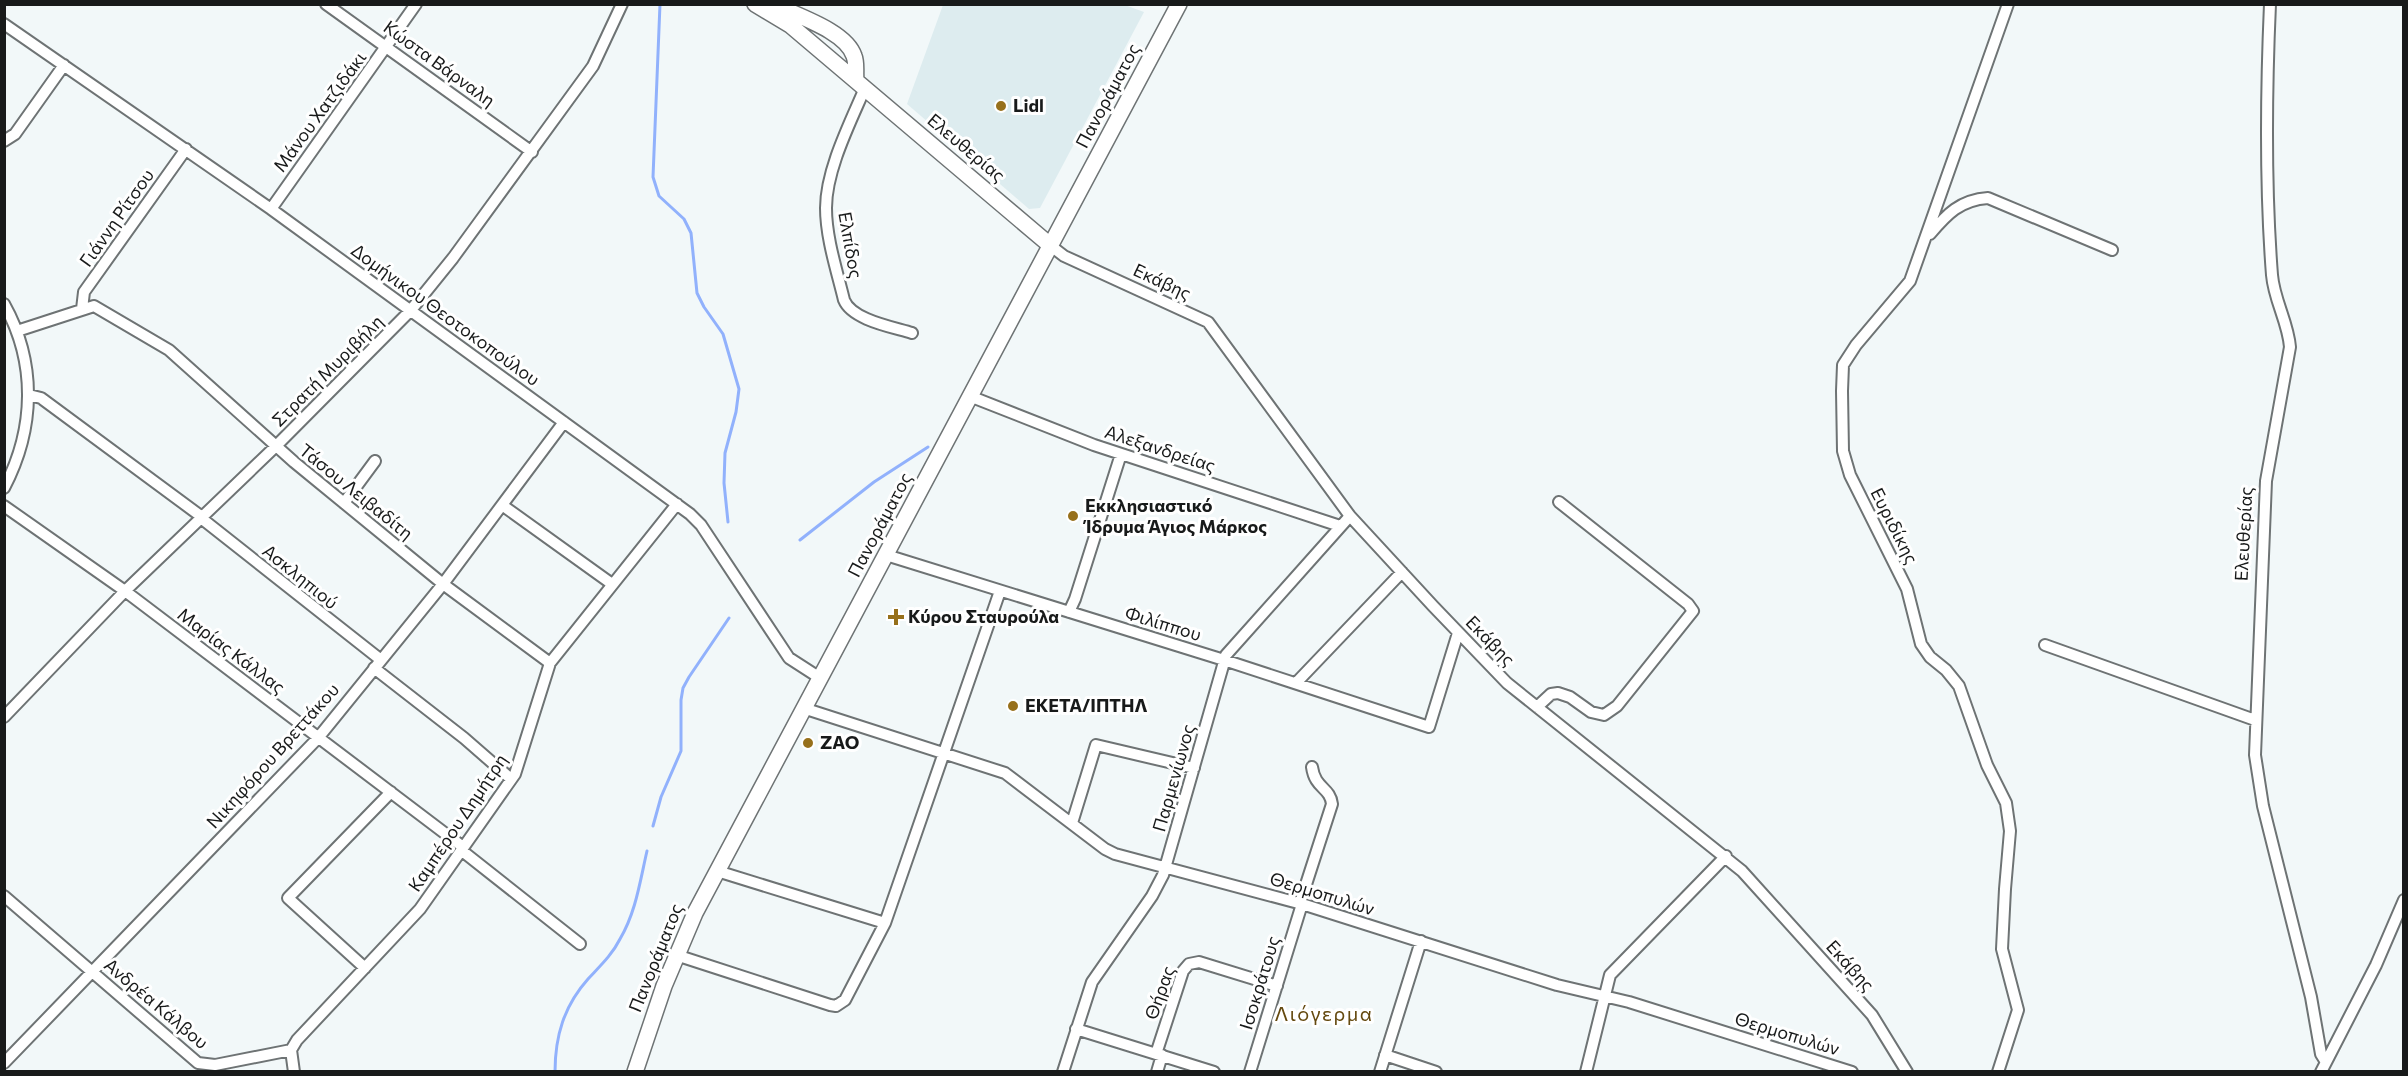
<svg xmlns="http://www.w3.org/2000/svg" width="2408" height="1076" font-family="Commissioner,sans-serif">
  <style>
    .built { fill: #ddecef }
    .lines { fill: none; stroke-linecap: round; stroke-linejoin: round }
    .stream { stroke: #91b1fc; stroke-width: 3 }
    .street-casing { stroke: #6e7374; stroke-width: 14 }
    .secondary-casing { stroke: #6e7374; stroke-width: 18 }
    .street { stroke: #fff; stroke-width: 10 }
    .secondary { stroke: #fff; stroke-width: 15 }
    .poi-dot { fill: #97701b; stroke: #fff; stroke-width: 2 }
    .labels { text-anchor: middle; stroke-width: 6; stroke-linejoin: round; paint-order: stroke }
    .street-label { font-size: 18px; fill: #181a1a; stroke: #fff }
    .poi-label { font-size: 18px; font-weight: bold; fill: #181a1a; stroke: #fff; text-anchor: start }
    .neighbourhood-label { font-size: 20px; letter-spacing: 1.5px; fill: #654a10; stroke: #fff }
  </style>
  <rect width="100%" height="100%" fill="#f2f8f9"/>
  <path class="built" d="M1122,4L1144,12L1040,208L1029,209L907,104L943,5Z"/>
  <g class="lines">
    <path class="stream" d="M660,4L653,177L659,196L684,219L691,233L697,293L704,307L723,334L739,389L736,412L725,453L724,483L728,522
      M800,540L874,482L928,447
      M653,826L661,797L681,751V700L683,688L689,677L729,618
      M555,1072C555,1036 564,1006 588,979C600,966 612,955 620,939C636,912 640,881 647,851"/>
    <defs>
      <path id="street" d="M326,4L532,152
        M2270,4C2266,95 2265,185 2272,275C2274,300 2288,322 2290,347L2266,481L2255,755L2263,806L2311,997L2321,1054L2326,1062
        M4,24L271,209L690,514L701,525L789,658L820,678
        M865,88C850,123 826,170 826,208C826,238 837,271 844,300C852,320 893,327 912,333
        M4,141L15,134L64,65
        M271,209L416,4
        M1930,234C1947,214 1960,200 1988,198L2112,250
        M1051,246L1064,256L1208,322L1350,516L1433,606L1507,683L1742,871L1872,1015L1907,1072
        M4,304C37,363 35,429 4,488
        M82,309L84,292L186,149
        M17,331L94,306L169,350L294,462L443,584L550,663
        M29,395L41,398L202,517
        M972,397L1094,445L1340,526
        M344,503L375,461
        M502,505L612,584
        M4,506L125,591L463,847
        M201,518L381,660
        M886,555L1224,660L1429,727L1458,633
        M1069,612L1075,599L1121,454
        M2045,645L2255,720
        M374,668L464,738L511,779
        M1296,683L1402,572
        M1537,707L1551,694L1558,693L1570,697L1591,712L1604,715L1617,706L1693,611L1688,604L1559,502
        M803,708L1005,773L1105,849L1115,854L1302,904L1557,985L1629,1002L1852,1072
        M4,717L125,591L275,447L411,310L453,258L593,66L622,4
        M1072,823L1096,745L1194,768
        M461,850L580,944
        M717,871L885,923
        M4,896L198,1063L215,1065L291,1050L294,1072
        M1300,903L1332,804C1330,787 1315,789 1312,767
        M676,955L830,1005L836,1006L845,1000L885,923L1000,591
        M365,968L288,898L391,792
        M1076,1029L1214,1072
        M291,1050L297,1040L420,909L515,774L550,663L677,504
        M1156,1054L1183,971L1189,964L1199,962L1277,986
        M1385,1055L1436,1072
        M4,1063L318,738L443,584L564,422
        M1063,1072L1092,982L1152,896L1163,875L1226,655L1350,516
        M1157,1072L1162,1055
        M1250,1072L1302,904
        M1380,1072L1421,941
        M1586,1072L1610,975L1726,856
        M1998,1072L2018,1010L2002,949L2005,889L2010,831L2006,803L1987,765L1959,686L1946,670L1930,657L1921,644L1907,589L1850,475L1843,451L1842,391L1843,365L1856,345L1910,281L2008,4
        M2321,1072L2376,965L2404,900"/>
      <path id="secondary" d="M755,4L790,25L1051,246
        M775,5C797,16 846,31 854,56C857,63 855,73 856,80
        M635,1072L664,986L695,913L1179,4"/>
    </defs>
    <use href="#street" class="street-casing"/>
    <use href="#secondary" class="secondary-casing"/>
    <use href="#street" class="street"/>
    <use href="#secondary" class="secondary"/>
  </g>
  <g class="poi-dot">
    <circle cx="1001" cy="106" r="6"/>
    <circle cx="1073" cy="516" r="6"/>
    <path d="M893 608h6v6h6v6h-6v6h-6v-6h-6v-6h6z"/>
    <circle cx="1013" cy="706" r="6"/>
    <circle cx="808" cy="743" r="6"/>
  </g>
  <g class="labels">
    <g class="street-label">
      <text transform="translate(439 64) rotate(36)" y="6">Κώστα Βάρναλη</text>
      <text transform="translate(1108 96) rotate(-62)" y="6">Πανοράματος</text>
      <text transform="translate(320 112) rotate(-54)" y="6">Μάνου Χατζιδάκι</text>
      <text transform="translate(966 148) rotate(40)" y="6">Ελευθερίας</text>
      <text transform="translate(117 218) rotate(-55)" y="6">Γιάννη Ρίτσου</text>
      <text transform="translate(850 245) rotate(80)" y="6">Ελπίδος</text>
      <text transform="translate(1162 282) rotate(25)" y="6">Εκάβης</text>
      <text transform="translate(445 315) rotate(36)" y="6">Δομήνικου Θεοτοκοπούλου</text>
      <text transform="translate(328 371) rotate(-45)" y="6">Στρατή Μυριβήλη</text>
      <text transform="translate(1160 449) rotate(18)" y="6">Αλεξανδρείας</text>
      <text transform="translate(356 492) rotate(39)" y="6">Τάσου Λειβαδίτη</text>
      <text transform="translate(880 525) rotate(-62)" y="6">Πανοράματος</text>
      <text transform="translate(1894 526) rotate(63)" y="6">Ευριδίκης</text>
      <text transform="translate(2244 534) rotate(-87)" y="6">Ελευθερίας</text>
      <text transform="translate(300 577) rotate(39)" y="6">Ασκληπιού</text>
      <text transform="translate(1163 624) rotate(17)" y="6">Φιλίππου</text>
      <text transform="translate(1490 641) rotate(46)" y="6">Εκάβης</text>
      <text transform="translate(231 651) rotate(37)" y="6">Μαρίας Κάλλας</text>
      <text transform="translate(273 756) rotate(-48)" y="6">Νικηφόρου Βρεττάκου</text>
      <text transform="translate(1174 778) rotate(-74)" y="6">Παρμενίωνος</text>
      <text transform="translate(458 823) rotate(-56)" y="6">Καμπέρου Δημήτρη</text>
      <text transform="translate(1322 894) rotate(17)" y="6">Θερμοπυλών</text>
      <text transform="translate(656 958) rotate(-68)" y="6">Πανοράματος</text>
      <text transform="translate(1850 966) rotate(48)" y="6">Εκάβης</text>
      <text transform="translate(1260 983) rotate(-73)" y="6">Ισοκράτους</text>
      <text transform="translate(1160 993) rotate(-70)" y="6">Θήρας</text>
      <text transform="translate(156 1004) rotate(40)" y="6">Ανδρέα Κάλβου</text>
      <text transform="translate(1787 1034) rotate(17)" y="6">Θερμοπυλών</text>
    </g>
    <g class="poi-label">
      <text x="1013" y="112">Lidl</text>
      <text x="1085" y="512">Εκκλησιαστικό<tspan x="1085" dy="21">Ίδρυμα Άγιος Μάρκος</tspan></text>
      <text x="908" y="623">Κύρου Σταυρούλα</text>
      <text x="1025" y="712">ΕΚΕΤΑ/ΙΠΤΗΛ</text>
      <text x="820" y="749">ZAO</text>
    </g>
    <g class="neighbourhood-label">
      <text x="1324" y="1021">Λιόγερμα</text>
    </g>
  </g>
  <rect width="2408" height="1076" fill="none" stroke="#181a1a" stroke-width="12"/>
</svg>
